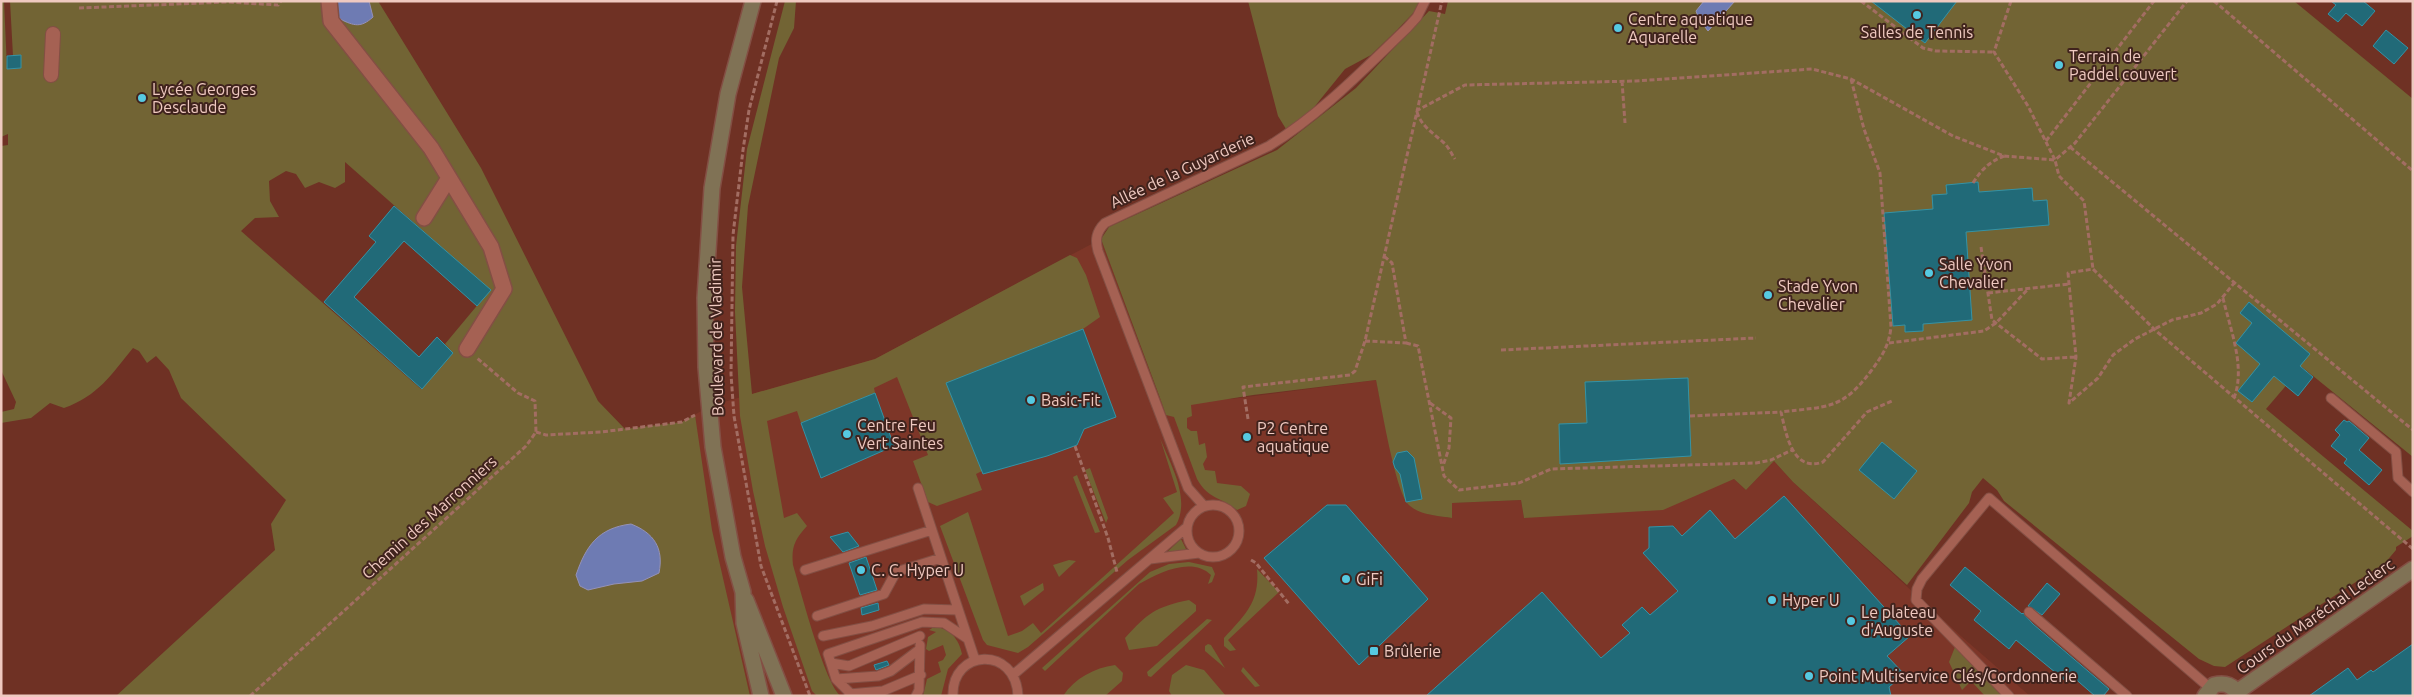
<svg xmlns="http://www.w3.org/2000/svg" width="2414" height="697" font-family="Ubuntu,sans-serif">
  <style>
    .built { fill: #7d3628 }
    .green { fill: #726434; fill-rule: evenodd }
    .water { fill: #6e7bb3; stroke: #9592b7 }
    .building { fill: #216a78; stroke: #3493a6 }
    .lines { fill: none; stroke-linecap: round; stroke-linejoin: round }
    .service-casing { stroke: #834f44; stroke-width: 11 }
    .pedestrian-casing { stroke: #834f44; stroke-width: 16 }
    .minor-casing { stroke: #834f44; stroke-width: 18 }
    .secondary-casing { stroke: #834f44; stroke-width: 18 }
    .path { stroke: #a26d62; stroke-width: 3; stroke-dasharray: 5 2.5; stroke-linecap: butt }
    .service { stroke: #a56153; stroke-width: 9 }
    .pedestrian { stroke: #a56153; stroke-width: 14 }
    .minor { stroke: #a56153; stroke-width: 15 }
    .secondary { stroke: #807255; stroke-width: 15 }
    .poi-dot { fill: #56c9e1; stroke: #40231d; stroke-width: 2 }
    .labels { text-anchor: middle; stroke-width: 4; stroke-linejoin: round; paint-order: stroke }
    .poi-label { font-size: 16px; fill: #efc9c0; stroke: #40231d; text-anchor: start }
    .street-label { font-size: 16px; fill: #efc9c0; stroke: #40231d }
  </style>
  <rect width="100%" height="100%" fill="#6f3124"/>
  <path class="built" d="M1101,239L1160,398L1231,399L1376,380L1394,465L1403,493L1427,514L1452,518L1451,503L1521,500L1524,518L1716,486L1734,479L1746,490L1774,461L1793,482L1962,637L2030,696H737L682,422L710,406L875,359Z"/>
  <path class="green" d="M1,1H4L7,69L21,68L13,56L10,1H336L340,19C354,26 361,28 373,17L369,1H378L481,168L598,401L625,429L682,422L695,415L712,530L750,696H116L275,550L271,524L286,500L181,398L169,370L156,356L147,363L139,351L133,348C111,375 98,396 64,408L50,403L31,418L1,423V412L14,409L16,402L1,370V146L8,145V134L1,137ZM345,162L490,290L445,344L453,353L421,389L241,231L255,218L279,217L270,201L269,181L286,171L296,174L305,188L319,182L335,188L345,182Z
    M785,1H796L794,28L779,58L748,206L742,287L752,394L875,359L1070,255L1077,258L1086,275L1100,317L1083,329L947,383L982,471L976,474L982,490L937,506L928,502L913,461L928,455L897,377L874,388L875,393L801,423L797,411L767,421L784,518L797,513L807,526C795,539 791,547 793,565C800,588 825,685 841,696H817L812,691L783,607L765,546L753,491L740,416L735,312L736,246L747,149Z
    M1248,1H1419L1417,9L1397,30L1371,55L1345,69L1311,111L1286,129L1278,116Z
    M1448,1H2294L2413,99V457L2302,367L2266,409L2413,531V536L2396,547V550L2385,563L2225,667L2214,666L2199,659L2004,501L1997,490L1983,478L1972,492L1969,503L1907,585L1793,482L1774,461L1746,490L1734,479L1663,510L1524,518L1521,500L1452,503V518C1439,516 1418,515 1408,504C1395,489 1381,404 1376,380L1253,395L1191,405L1192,416L1187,418V428L1191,431H1197L1199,445L1205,443L1207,457L1203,464L1205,470L1215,471L1217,483L1241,486L1250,494L1246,506L1237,510C1221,497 1208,499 1197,479L1174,417L1166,415L1160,398L1101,239L1109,227L1277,150L1356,88L1429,11L1445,14Z
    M1160,438C1170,464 1191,498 1176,525L1128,560L1028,647L1018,653L987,645L983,640L940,526L968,512L1008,636L1022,631L1033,623L1041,633L1174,513L1163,498L1177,492Z
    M1090,468L1108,518L1106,523L1085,470Z
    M1077,475L1100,532L1095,533L1073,477Z
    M1181,539L1187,551L1166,553Z
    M1069,560L1076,561L1059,577L1053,565Z
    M1189,562L1212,567L1215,574L1212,582L1208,584L1211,575C1192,556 1158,573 1139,584L1045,671L1042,668L1150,572L1169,564Z
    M1257,569L1279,592L1228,640L1236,650L1230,651L1224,646V638C1245,615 1260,602 1257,569Z
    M1043,583L1044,590L1024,606L1020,596Z
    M1189,600L1196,605V611L1157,646L1129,650L1125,638C1148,613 1155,607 1189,600Z
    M1207,619L1212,620L1151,677L1148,676L1147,672Z
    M934,627C950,628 959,639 962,654L948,669L941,696H923L927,679L941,672L938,662L943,660L946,655L943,645L929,651L926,649L928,637L936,632L929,630Z
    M1208,644L1211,645L1225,668L1205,651V646Z
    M1955,647L2003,696H1985L1971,681L1962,690L1949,662Z
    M1115,665L1123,673L1122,681L1105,696H1063C1075,678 1094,668 1115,665Z
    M1186,665L1204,670L1226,696H1172L1169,691L1172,675Z
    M1243,667L1260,686L1255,687L1241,671Z"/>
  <path class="water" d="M336,1H369L373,17C361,28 354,26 340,19L335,7Z
    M1704,1H1735L1708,31L1699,19L1696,11Z
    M631,524C654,533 664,548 659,573L642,581L614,584L588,590L580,586L576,575C586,546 598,528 631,524Z"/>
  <path class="building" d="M1871,1H1957L1925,43Z
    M2331,1H2363L2375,11L2362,26L2346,13L2338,22L2328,14L2336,5Z
    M2386,30L2408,48L2394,64L2373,46Z
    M21,55V68L7,69V56Z
    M1978,182L1979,192L2032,188L2033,201L2047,200L2049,225L1966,232L1972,320L1923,324V331L1905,332V325L1893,326L1884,213L1933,209L1932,195L1947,194L1946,185Z
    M394,206L491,290L477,306L404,241L354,297L419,357L437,337L453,353L422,389L324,302L376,242L369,236Z
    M2249,302L2310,354L2300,366L2313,377L2298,396L2274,376L2252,402L2238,391L2260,364L2236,343L2252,323L2240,313Z
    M1083,329L1116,417L1084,429L1077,445L1047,456L983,474L946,383Z
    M1688,378L1691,456L1560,464L1559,424L1587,423L1585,382Z
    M875,393L894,446L821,478L801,423Z
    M2344,420L2347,422L2349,421L2369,438L2359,450L2382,470L2369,485L2344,463L2347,459L2331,446L2340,435L2335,430Z
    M1882,442L1917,471L1894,499L1859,470Z
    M1407,451L1414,458L1422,499L1406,502L1400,474L1395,468L1393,462L1397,453Z
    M1784,496L1910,636L1887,656L1904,674L1889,687L1891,696H1426L1542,592L1601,658L1630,633L1622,625L1642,607L1650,615L1678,591L1643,553L1649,548V527L1673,526L1682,536L1710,510L1735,539Z
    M1327,505H1346L1428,599L1359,665L1264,558Z
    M848,532L859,546L843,552L830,537Z
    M866,557L877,590L860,595L849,563Z
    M1965,567L2022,614L2023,613L2033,624L2109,689L2103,696H2095L2072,676L2067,682L2016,640L2009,649L1974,620L1981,611L1950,585Z
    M2047,583L2060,594L2042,615L2028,606Z
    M878,603L879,610L862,615L861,608Z
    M2413,644V696H2309L2348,668L2357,680L2371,670L2373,672Z
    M887,661L889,665L876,670L874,665Z"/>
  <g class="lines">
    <defs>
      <path id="service" d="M2331,398L2396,452L2398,478L2413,492
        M918,488L975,660
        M1187 531a26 26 0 1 1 52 0a26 26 0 1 1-52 0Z
        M1204,506L1188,488L1098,251C1095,240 1096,232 1105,223L1269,146C1321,114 1363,70 1407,28L1417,17L1425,1
        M1150,559L1199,553
        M805,570L932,530
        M2029,612L2127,696
        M817,616L884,594L896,572L941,558
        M823,636L872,626L924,609L958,610
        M831,663L849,666L920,636
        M1014,674L1187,527
        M836,679L878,676L891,671L920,649
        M849,694L883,691L921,675
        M853,696L836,679L828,654L922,622L944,623L968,639
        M916,696L919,690L920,645
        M953,696C951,649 1016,645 1018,696
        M2009,696L1916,600L1917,589L1922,579L1989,498L2210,688"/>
      <path id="pedestrian" d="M51,75L53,34"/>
      <path id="minor" d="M329,1L331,21L431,148L491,247L504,289L467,349
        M424,218L449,178"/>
      <path id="secondary" d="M753,1L728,94L712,188L705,298L706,367L713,447L733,557L743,592L744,623L761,696
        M746,600L784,696
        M2237,692L2413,569
        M2205,696L2214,685C2225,682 2234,685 2238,696"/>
    </defs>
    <use href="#service" class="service-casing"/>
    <use href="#pedestrian" class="pedestrian-casing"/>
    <use href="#minor" class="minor-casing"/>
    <use href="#secondary" class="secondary-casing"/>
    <path class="path" d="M777,1L749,110L743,150L733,235L731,374L734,416L761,566L810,696
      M1861,1L1923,48L1936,51L1994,52
      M2011,1L1994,52L2028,106L2055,160L2075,143L2187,1
      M2214,1L2413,171
      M79,8L227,2L278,5L281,1
      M1851,79L1864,129L1880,173L1891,327C1889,346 1882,356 1871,371C1841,411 1827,406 1781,412C1786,433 1792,473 1823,462L1867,412L1892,401
      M1622,81L1625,123
      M1416,111L1465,85L1636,81L1812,69L1851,79L1953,136L2004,156L2055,160L2059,176L2084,201L2093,269
      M1417,112C1421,126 1433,133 1443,142C1448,146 1451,153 1455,159
      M2046,141L2154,1
      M2070,147L2413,430
      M1973,183C1981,170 1989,162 2004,156
      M1981,247L1992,320L2042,359L2076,357
      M2235,282L2217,304L2201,313L2172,320L2135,339L2113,355L2098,378L2069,403L2076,357L2068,273L2093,269L2155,330L2413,549
      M1988,293L2069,284
      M2223,298C2230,329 2246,367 2234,398
      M1365,341L1406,343L1392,263L1384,256
      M1406,343L1418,346L1444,476L1459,490L1519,483L1551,469L1756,463L1771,460L1792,450
      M1889,343L1984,331L1996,323L2029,288
      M1501,350L1756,338
      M1430,403L1451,418L1449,448L1443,466
      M1690,416L1781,412
      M1248,419L1243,387L1350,375L1355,371L1365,341L1442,1
      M536,432L546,435L601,432L682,422L695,415
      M1075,446L1108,538L1117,572
      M1251,560L1256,563L1289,604
      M250,696L526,446L536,432L535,401L518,393L477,358"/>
    <use href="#service" class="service"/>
    <use href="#pedestrian" class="pedestrian"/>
    <use href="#minor" class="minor"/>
    <use href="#secondary" class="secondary"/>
  </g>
  <g class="poi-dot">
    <circle cx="1917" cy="15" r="5"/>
    <circle cx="1618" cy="28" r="5"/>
    <circle cx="2059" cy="65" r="5"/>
    <circle cx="142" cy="98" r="5"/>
    <circle cx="1929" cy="273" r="5"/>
    <circle cx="1768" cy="295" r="5"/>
    <circle cx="1031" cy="400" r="5"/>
    <circle cx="847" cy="434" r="5"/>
    <circle cx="1247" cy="437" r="5"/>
    <circle cx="861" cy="570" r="5"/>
    <circle cx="1346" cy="579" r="5"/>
    <circle cx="1772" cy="600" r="5"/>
    <circle cx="1851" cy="621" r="5"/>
    <rect x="1369" y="646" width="10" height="10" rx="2.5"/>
    <circle cx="1809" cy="676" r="5"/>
  </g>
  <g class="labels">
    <g class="poi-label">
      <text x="1628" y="25">Centre aquatique<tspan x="1628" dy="18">Aquarelle</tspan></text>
      <text x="1917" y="38" text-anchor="middle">Salles de Tennis</text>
      <text x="2069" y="62">Terrain de<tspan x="2069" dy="18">Paddel couvert</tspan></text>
      <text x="152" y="95">Lycée Georges<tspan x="152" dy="18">Desclaude</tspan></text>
      <text x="1939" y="270">Salle Yvon<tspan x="1939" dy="18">Chevalier</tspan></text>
      <text x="1778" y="292">Stade Yvon<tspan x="1778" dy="18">Chevalier</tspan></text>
      <text x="1041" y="406">Basic-Fit</text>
      <text x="857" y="431">Centre Feu<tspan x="857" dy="18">Vert Saintes</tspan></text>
      <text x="1257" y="434">P2 Centre<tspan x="1257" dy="18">aquatique</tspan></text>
      <text x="871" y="576">C. C. Hyper U</text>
      <text x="1356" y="585">GiFi</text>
      <text x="1782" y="606">Hyper U</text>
      <text x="1861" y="618">Le plateau<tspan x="1861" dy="18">d'Auguste</tspan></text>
      <text x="1384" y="657">Brûlerie</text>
      <text x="1819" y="682">Point Multiservice Clés/Cordonnerie</text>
    </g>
    <g class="street-label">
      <text transform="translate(1182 170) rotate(-25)" y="6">Allée de la Guyarderie</text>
      <text transform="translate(716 337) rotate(-91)" y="6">Boulevard de Vladimir</text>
      <text transform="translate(429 517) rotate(-42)" y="6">Chemin des Marronniers</text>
      <text transform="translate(2315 616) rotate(-35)" y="6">Cours du Maréchal Leclerc</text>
    </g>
  </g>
  <rect width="2414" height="697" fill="none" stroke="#efc9c0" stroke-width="5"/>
</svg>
